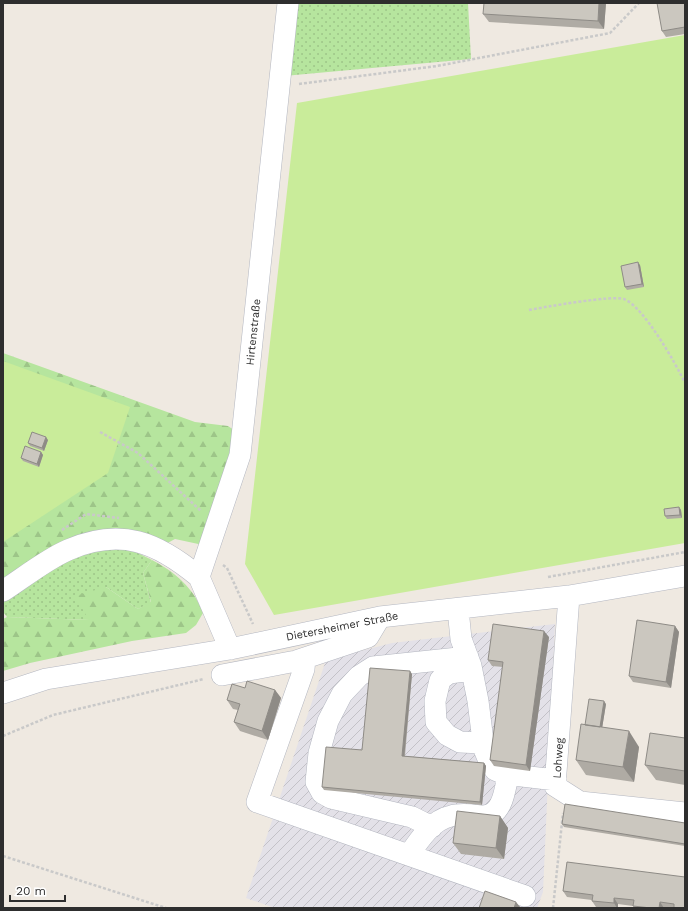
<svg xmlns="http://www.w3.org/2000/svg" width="688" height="911" font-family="'Work Sans',sans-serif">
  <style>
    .industrial { fill: url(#industrial-furrows) }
    .grass { fill: url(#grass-dots) }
    .forest { fill: url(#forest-firs) }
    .pitch { fill: #c9ec9a }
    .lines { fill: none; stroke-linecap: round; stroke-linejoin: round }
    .minor-casing { stroke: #b4b7c1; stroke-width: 22 }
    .path { stroke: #c9c9c9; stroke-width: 2.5; stroke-dasharray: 3 2; stroke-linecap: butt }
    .minor { stroke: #fff; stroke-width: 21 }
    .wall { fill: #afaba4 }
    .shaded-wall { fill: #8e8b86 }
    .building { fill: #cbc7bf; stroke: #8e8b86 }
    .labels { text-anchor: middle; stroke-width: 3; stroke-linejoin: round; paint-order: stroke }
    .street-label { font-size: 11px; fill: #2e2e2e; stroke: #fff }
  </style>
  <defs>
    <pattern id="industrial-furrows" width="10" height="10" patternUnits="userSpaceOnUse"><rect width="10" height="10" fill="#e3e1e8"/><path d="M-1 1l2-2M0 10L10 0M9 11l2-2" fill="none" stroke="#c3c1c7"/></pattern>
    <pattern id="grass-dots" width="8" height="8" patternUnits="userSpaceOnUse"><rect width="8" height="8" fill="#b6e59e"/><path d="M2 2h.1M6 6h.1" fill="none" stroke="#9dc588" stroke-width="1.8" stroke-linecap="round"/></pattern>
    <pattern id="forest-firs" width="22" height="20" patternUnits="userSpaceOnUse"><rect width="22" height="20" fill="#b6e59e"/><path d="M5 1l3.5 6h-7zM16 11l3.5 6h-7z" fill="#9dc588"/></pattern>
  </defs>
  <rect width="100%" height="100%" fill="#efe9e1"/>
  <path class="industrial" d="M555,624L543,892L537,908H275L246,898L326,660L392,643Z"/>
  <path class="grass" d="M293,3H468L471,59L284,76Z
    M111,547L136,552L152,560L143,573L151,603L138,609L106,587L89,620L7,617L3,612V598L75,554Z"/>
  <path class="forest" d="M3,353L195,422L228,426L237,432L203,545L175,539L162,546L131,533L3,582Z
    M152,560C175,572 194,588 203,613L196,625L186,633L132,641L30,663L3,671V619L7,617L89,620L75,596L106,587L138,609L151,602L143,573Z"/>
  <path class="pitch" d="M685,35V543L274,615L245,564L297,103Z
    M3,361L130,407L108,473L3,542Z"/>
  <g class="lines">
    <defs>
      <path id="minor" d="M3,591C23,578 47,559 68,550C121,527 157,542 199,577
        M569,596L555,786L580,802L685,813
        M458,609L461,639L471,666L478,701L484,749L489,761L495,770L504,774L556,780
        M230,649L199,577L240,455L288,3
        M305,658L304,669L257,802L525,896
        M472,670L449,673L440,680L435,701L436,722L447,735L460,742L483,743
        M222,675L296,661L368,637L380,617
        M3,693L46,679L230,649L380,617L569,596L685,576
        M432,827L412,817L331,798L322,793L316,782L319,753L328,721L342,694L359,676L373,667L468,657
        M409,855C419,840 432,820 451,816C461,813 473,815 482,816C503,817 505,789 508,775"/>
    </defs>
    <use href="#minor" class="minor-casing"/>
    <path class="path" d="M299,84L437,66L610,33L639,3
      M529,310C545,307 612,295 624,299C644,307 676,364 685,383
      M100,432L138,453L201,511
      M62,530L86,514L119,518
      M223,565L227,568L253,624
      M548,577L685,552
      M3,736L53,715L204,679
      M3,856L166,908
      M553,908L563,813"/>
    <use href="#minor" class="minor"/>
  </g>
  <path class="wall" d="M606,3L604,29L489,22L483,14Z
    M685,3V34L666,37L662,31Z
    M640,265L644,287L627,290L625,287Z
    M48,440L44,451L30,446L28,443Z
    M41,452L43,455L39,467L23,461L21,458Z
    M679,507L681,510L682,518L667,519L665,516Z
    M675,626L679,632L671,688L633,682L629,676Z
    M549,637L530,771L494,766L490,760L503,667L492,666L488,660Z
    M412,674L405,756L484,763L486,766L482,805L324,790L322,787L362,750Z
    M245,688L275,690L281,698L268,740L240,731L234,722L238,710L233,709L227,700Z
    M606,704L602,728L639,747L634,782L586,775L576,760L585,725Z
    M685,738V785L656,780L645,765Z
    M500,816L508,828L504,859L461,854L453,843Z
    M685,823V846L564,827L562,824Z
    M567,862L685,908H634L633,906L618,904V908H607L596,907L592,901V900L567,897L563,891Z"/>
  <path class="shaded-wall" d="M599,3H606L604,29L598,21Z
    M638,262L640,265L644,287L642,284Z
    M46,437L48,440L44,451L42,448Z
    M41,452L43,455L39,467L37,464Z
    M679,507L681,510L682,518L680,515Z
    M675,626L679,632L671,688L666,682Z
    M544,631L549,637L530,771L526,765Z
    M410,671L412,674L404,759L402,756Z
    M275,690L281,698L268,740L262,731Z
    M604,701L606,704L600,741L598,738Z
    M629,731L639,747L634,782L623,767Z
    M484,763L486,766L482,805L480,802Z
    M500,816L508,828L504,859L496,848Z
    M614,898L618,904V908H617L614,903Z
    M516,902L521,908H514Z
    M660,902L664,908H659Z"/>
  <path class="building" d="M484,3H599L598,21L483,14Z
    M657,3H685V27L662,31Z
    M638,262L642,284L625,287L621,266Z
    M32,432L46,437L42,448L28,443Z
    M25,446L41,452L37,464L21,458Z
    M679,507L680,515L665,516L664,509Z
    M637,620L675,626L666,682L629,676Z
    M493,624L544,631L526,765L490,760L503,662L488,660Z
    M370,668L410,671L402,756L484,763L480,802L322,787L326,747L362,750Z
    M247,681L275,690L262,731L234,722L240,704L227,700L232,684L245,688Z
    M589,699L604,701L600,727L585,725Z
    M581,724L629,731L623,767L576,760Z
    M650,733L685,738V771L645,765Z
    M565,804L685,823V844L562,824Z
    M457,811L500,816L496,848L453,843Z
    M567,862L685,877V908H674V904L660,902L659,908H651L633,906L634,900L614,898V903L592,901L593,895L563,891Z
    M485,891L516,902L514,908H479Z"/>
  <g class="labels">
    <g class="street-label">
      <text transform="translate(253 332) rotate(-84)" y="4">Hirtenstraße</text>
      <text transform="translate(342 626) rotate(-11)" y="4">Dietersheimer Straße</text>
      <text transform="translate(558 758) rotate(-86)" y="4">Lohweg</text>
    </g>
  </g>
  <rect width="688" height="911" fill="none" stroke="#2e2e2e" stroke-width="8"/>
  <path d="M10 895v6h55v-6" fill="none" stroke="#2e2e2e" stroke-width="2"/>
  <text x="16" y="895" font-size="12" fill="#2e2e2e" stroke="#ffffff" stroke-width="3" paint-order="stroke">20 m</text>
</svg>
